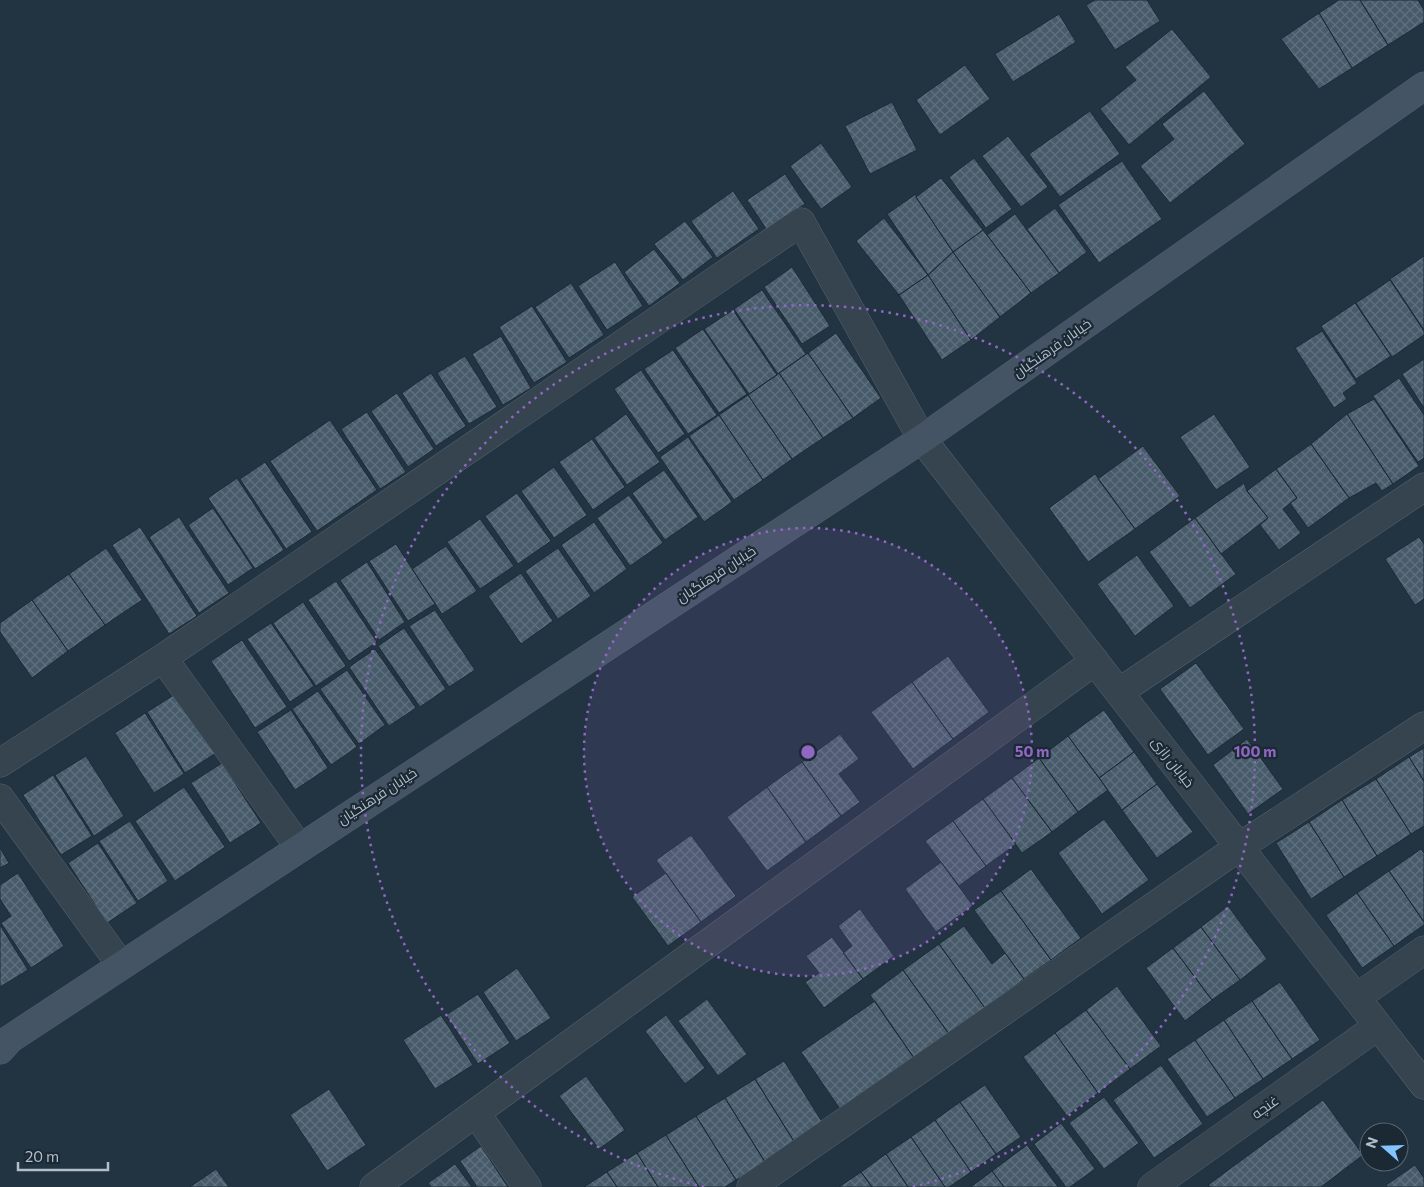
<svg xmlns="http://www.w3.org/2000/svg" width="1424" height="1187" font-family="Commissioner,Cairo,sans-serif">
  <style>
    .building { fill: url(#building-cross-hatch); stroke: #1d2b37 }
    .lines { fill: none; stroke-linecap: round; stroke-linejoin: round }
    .street-casing { stroke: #54626e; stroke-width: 29 }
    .secondary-casing { stroke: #54626e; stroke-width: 29 }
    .street { stroke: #364450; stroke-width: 28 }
    .secondary { stroke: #445464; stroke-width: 28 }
    .ring { fill: none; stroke: #9167c4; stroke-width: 2.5; stroke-dasharray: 2.5 5 }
    .labels { text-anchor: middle; stroke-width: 4.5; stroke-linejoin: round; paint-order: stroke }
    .street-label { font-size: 14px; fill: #b2bfcb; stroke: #1b2935 }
    .centre { fill: #9167c4; stroke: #1b2935; stroke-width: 2.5 }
    .ring-label { font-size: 15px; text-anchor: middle; font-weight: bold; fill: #9167c4; stroke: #1b2935; stroke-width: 4.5; stroke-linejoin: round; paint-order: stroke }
  </style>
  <defs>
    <pattern id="building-cross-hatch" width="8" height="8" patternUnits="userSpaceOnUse" patternTransform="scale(1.25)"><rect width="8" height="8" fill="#475b6a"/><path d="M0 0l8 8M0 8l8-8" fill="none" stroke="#5f717e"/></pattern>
  </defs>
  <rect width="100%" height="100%" fill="#223341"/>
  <path class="building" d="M1095,0H1147L1160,21L1115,50L1086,5Z
    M1339,0H1360L1388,45L1352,68L1319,13Z
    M1360,0H1418L1424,10V22L1388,45Z
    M1319,13L1352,68L1319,89L1281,39Z
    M1059,14L1076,42L1013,82L995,54Z
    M1172,29L1211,77L1129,145L1100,109L1136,80L1125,67Z
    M965,65L990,99L940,135L916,100Z
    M1204,91L1245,144L1170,203L1140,166L1174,139L1162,124Z
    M892,102L917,150L870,174L845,126Z
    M1090,111L1120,154L1060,197L1029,154Z
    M1008,136L1048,187L1021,207L982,156Z
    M821,143L852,187L821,209L790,166Z
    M974,158L1012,209L986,228L949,177Z
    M1122,161L1162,219L1099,263L1058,205Z
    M785,174L805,204L767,230L747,200Z
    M941,178L983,230L953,252L916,197Z
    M733,191L759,229L717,258L691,221Z
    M916,194V197L953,252L928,275L887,214Z
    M1055,208L1087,252L1059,273L1027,229Z
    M1015,214L1059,273L1031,293L987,235Z
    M884,218L928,275L899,295L856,241Z
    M685,221L713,257L683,280L654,244Z
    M983,230L1031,293L1000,317L953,252Z
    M654,249L680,283L649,306L624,272Z
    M953,252L1000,317L971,340L928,275Z
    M1424,256V330L1390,279Z
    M615,262L643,306L607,330L578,286Z
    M792,267L830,326L802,344L764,287Z
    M928,275L971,340L942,360L899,295Z
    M1390,280L1424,331V335L1392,357L1356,303Z
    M571,283L604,335L569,358L535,307Z
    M762,290L806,354L778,374L734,309Z
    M1355,303L1391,356L1356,379L1321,326Z
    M532,306L567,362L534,383L499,327Z
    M733,310L777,375L749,394L704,329Z
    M703,329L747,394L719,413L675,348Z
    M1322,331L1357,383L1343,393L1347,399L1334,408L1295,348Z
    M836,333L881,398L853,418L808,353Z
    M501,336L531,388L503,405L472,354Z
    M673,350L717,415L688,434L644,369Z
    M808,353L853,418L823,438L779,373Z
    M465,356L497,407L469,424L437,373Z
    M1424,359V408L1402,374Z
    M641,370L685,434L658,453L614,389Z
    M431,373L466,426L436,446L402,393Z
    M779,373L823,438L792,459L748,395Z
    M1399,378L1424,415V458L1418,462L1373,396Z
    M397,393L434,449L408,467L371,411Z
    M748,395L792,459L763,480L719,415Z
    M1374,399L1419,466L1393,484L1347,414Z
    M367,412L406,472L380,489L341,429Z
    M626,414L660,462L627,485L594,438Z
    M1214,414L1250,467L1216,490L1180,437Z
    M1347,414L1393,484L1382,491L1376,483L1349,498L1311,444Z
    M719,415L763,480L734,500L689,436Z
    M330,420L377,490L317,531L270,461Z
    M688,437L732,502L704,522L660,457Z
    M592,439L625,487L593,510L559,462Z
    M1311,444L1349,498L1308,528L1290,503L1297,498L1276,469Z
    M1143,446L1180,496L1135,529L1098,479Z
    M265,462L312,532L286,549L240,479Z
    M554,467L587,515L554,538L521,491Z
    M1276,469L1297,498L1283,509L1301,533L1279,550L1260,525L1268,518L1247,491Z
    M664,470L698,517L665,540L632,493Z
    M1095,474L1135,529L1088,562L1049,508Z
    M237,478L284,550L255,569L208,498Z
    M1244,483L1247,491L1268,518L1221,554L1195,518Z
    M517,493L551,541L518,564L485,516Z
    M629,495L663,543L630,566L597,518Z
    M213,508L253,568L228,585L188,525Z
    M179,517L229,593L199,613L149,537Z
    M1195,518L1236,574L1190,608L1149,552Z
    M480,519L514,566L480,589L447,542Z
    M594,522L627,569L594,593L561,545Z
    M140,527L197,616L169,634L112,545Z
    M1419,537L1424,544V599L1415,605L1385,559Z
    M396,544L435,604L408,621L369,561Z
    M446,546L477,591L442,614L412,569Z
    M106,548L142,600L105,625L69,574Z
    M558,548L591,596L558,619L525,571Z
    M1137,555L1174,606L1135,636L1097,584Z
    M367,562L405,622L379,640L340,580Z
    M521,573L553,621L521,644L488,596Z
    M69,574L105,625L68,651L32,600Z
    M336,581L377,642L349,661L308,600Z
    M32,600L68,651L32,678L0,632V623Z
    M303,602L346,666L316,686L273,623Z
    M435,610L475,670L449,687L409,626Z
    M271,623L314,686L290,702L247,639Z
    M404,628L446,689L420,707L378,646Z
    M242,640L287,707L255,728L211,661Z
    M375,649L416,708L389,726L349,667Z
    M948,656L989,712L953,739L912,682Z
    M1196,663L1244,729L1208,755L1160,689Z
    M347,670L385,725L359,744L320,689Z
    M912,682L953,739L913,769L871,712Z
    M318,691L357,747L331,765L292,709Z
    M177,693L216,753L185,773L147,712Z
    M291,710L328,768L295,790L257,732Z
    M1104,710L1134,752L1099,778L1068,736Z
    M145,713L184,774L154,793L115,733Z
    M840,734L859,759L839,774L860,802L841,816L802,762Z
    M1068,736L1108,790L1078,812L1039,758Z
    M1247,739L1283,789L1248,814L1213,765Z
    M1424,748V781L1409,757Z
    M1134,752L1157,784L1122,810L1099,778Z
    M86,756L124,816L94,836L55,775Z
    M1409,757L1424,781V826L1411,834L1376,779Z
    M1039,758L1078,812L1052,832L1012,778Z
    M802,762L841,816L806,842L767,787Z
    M222,763L261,823L230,843L191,783Z
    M53,775L92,836L61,855L23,795Z
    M1012,778L1052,832L1022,853L983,799Z
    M1376,779L1411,834L1377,856L1342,800Z
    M1157,784L1193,832L1157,858L1122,810Z
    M184,787L225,847L175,881L135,821Z
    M767,787L806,842L767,871L727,817Z
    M983,799L1016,844L986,866L953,821Z
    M1342,800L1377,856L1344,877L1309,822Z
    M1104,819L1149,880L1102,914L1058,853Z
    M130,821L168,881L138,901L99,841Z
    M953,821L986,866L959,886L925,841Z
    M1309,822L1344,877L1311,899L1276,843Z
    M691,835L736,896L701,922L656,860Z
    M98,843L137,903L107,923L68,863Z
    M0,848L9,863L0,868Z
    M1421,849L1424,853V922L1389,871Z
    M941,862L973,906L936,932L905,889Z
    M1031,869L1081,938L1051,960L1001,891Z
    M1389,871L1424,922V925L1394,946L1357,893Z
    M18,873L64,946L31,968L1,923L11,916L0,899V885Z
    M666,873L701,922L668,946L632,897Z
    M1001,891L1051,960L1024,979L974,910Z
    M1357,893L1394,946L1362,968L1326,915Z
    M1228,906L1267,959L1240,980L1201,927Z
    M860,909L894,956L863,979L843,953L852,946L838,926Z
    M0,925L28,970L0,987Z
    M964,926L992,964L1005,953L1024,979L985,1008L939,944Z
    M1201,927L1240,980L1212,1000L1173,948Z
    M832,937L863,979L824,1008L805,982L819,973L806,956Z
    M939,944L985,1008L949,1034L903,970Z
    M1173,948L1212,1000L1185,1021L1146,968Z
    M517,968L551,1018L516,1041L483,992Z
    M903,970L949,1034L914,1058L870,995Z
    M1280,982L1320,1040L1292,1059L1252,1001Z
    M1117,986L1161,1046L1130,1069L1086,1010Z
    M478,994L510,1043L478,1064L446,1015Z
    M707,999L747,1054L718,1076L678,1021Z
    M875,1001L914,1058L840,1109L801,1052Z
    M1252,1001L1292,1059L1263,1079L1224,1020Z
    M1086,1010L1130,1069L1098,1093L1055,1033Z
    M441,1015L473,1065L435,1089L403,1040Z
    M666,1015L705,1068L685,1084L645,1031Z
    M1224,1020L1263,1079L1235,1098L1195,1040Z
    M1055,1033L1098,1093L1067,1116L1023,1057Z
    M1195,1040L1235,1098L1207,1117L1167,1059Z
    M784,1061L824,1125L795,1143L755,1079Z
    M1161,1065L1203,1124L1154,1158L1113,1100Z
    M586,1076L625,1130L599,1149L559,1096Z
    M755,1079L795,1143L765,1162L725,1098Z
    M985,1085L1021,1137L996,1154L960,1102Z
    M329,1089L366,1145L327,1171L290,1115Z
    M1104,1097L1139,1143L1104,1169L1069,1123Z
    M725,1098L765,1162L736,1180L696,1116Z
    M1323,1100L1363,1155L1321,1187H1210L1208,1185Z
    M960,1102L996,1154L971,1172L935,1120Z
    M696,1116L736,1180L725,1187H699L666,1135Z
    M935,1120L971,1172L949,1187H945L911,1137Z
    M1061,1123L1095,1169L1070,1187H1066L1034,1144Z
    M666,1135L699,1187H658L637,1153Z
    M911,1137L945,1187H908L886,1154Z
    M1027,1145L1058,1187H1004L992,1171Z
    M481,1146L508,1187H477L460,1161Z
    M637,1153L658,1187H617L607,1172Z
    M886,1154L908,1187H872L861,1172Z
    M455,1164L472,1187H431L428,1183Z
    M1415,1165L1424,1178V1187H1387L1386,1185Z
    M216,1169L229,1187H190Z
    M992,1171L1004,1187H971Z
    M607,1172L617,1187H584Z
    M861,1172L872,1187H839Z"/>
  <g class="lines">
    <defs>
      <path id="street" d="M163,658L801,222L922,439L1424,1085
        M1119,692L1424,487
        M0,763L163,658L299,847
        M0,798L121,965
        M1356,998L1424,950
        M476,1113L527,1187
        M374,1187L1095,661
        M751,1187L1239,847L1424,726
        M1152,1187L1378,1026"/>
      <path id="secondary" d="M0,1050L10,1039L922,439L1424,86"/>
    </defs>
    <use href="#street" class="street-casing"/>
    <use href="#secondary" class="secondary-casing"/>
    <use href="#street" class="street"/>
    <use href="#secondary" class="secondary"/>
  </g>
  <circle cx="808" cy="752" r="224" fill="#9167c4" fill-opacity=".12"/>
  <g class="ring">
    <circle cx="808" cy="752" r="224"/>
    <path d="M704 1187A447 447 0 1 1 912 1187"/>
  </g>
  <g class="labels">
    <g class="street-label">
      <text transform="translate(1052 348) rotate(-35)" y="5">خیابان فرهنگیان</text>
      <text transform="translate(716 574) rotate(-33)" y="5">خیابان فرهنگیان</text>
      <text transform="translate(1173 762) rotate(52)" y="5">خیابان رازی</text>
      <text transform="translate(377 796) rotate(-33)" y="5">خیابان فرهنگیان</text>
      <text transform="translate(1265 1107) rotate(-35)" y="5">غنچه</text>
    </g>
  </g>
  <circle cx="808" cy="752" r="8" class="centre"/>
  <g class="ring-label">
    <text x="1032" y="757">50 m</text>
    <text x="1255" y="757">100 m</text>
  </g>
  <g transform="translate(1384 1147) rotate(290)"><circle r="24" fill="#1b2935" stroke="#576571"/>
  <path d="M0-4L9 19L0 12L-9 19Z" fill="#83c4ff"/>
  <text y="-8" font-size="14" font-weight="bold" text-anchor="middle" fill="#b2bfcb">N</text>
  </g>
  <path d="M18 1162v8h90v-8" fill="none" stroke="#b2bfcb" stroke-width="2.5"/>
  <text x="25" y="1162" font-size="15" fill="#b2bfcb" stroke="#1b2935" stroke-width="4" paint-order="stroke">20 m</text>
</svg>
